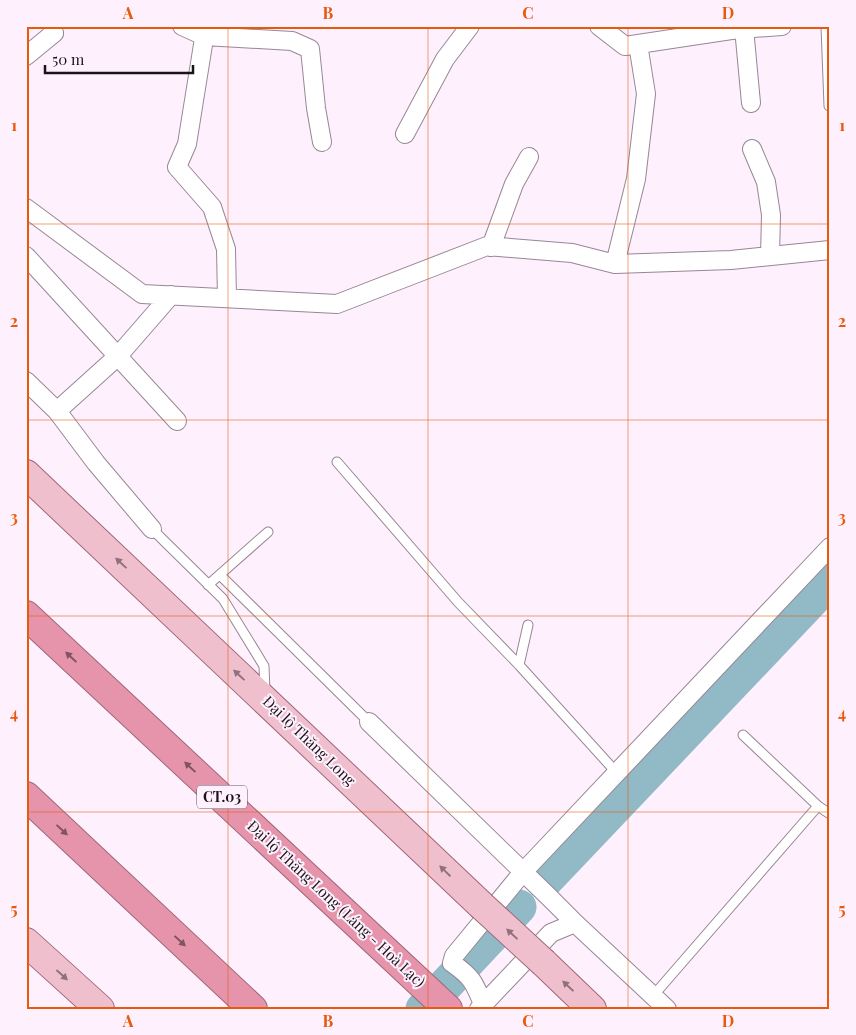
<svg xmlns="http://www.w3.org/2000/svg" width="856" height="1035" font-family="'Playfair Display',serif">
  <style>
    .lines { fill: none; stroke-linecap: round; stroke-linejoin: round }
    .river { stroke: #91bac6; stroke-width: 35 }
    .service-casing { stroke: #978796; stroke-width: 11 }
    .minor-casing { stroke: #978796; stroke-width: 20 }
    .primary-casing { stroke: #9f6778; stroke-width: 30 }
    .motorway-casing { stroke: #9f6778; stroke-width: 30 }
    .service { stroke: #fff; stroke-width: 9 }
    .minor { stroke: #fff; stroke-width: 18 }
    .primary { stroke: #f0bfcd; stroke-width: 28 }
    .motorway { stroke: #e694ab; stroke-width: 28 }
    .primary-bridge-casing { stroke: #9f6778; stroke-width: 30; stroke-linecap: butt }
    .primary-bridge { stroke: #f0bfcd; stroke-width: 28 }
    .oneway { fill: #90727c }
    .oneway2 { fill: #805462 }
    .grid { fill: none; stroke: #e8590c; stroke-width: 1; stroke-opacity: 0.55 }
    .labels { text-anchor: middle; stroke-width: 4; stroke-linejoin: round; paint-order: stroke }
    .shield { fill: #fef0fd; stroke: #5e565d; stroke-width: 1 }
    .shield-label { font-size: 14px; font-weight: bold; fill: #1a1419 }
    .street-label { font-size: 15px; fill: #1a1419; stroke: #fef0fd }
    .neatline { fill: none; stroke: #e8590c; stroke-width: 2 }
    .grid-label { font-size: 16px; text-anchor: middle; font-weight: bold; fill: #e8590c }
  </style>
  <rect width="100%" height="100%" fill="#fef0fd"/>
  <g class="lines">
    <path class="river" d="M544,882L830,581
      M423,1009L519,907"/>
    <defs>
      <path id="service" d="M826,26L829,106
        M337,462L458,602L519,665
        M152,529L223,599L264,666L265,692
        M220,575L369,722
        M208,585L268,532
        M528,625L519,665L616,772
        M743,735L818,806L830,814
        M653,996L818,806"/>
      <path id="minor" d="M182,26L204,36L292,41L310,49L316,108L322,142
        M206,26L187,144L177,167L212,207L226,249L227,298
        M599,26L625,46L738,29L782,26
        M744,28L751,103
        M26,56L54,33L52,26
        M405,134L445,59L470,26
        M752,149L766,182L771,215L770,256
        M26,208L142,294L337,304L487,246L572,253L615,264L731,260L830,250
        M491,247L514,184L529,157
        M26,256L177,421
        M615,264L636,179L646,94L638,44
        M26,381L57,411L96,463L152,529
        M57,411L118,356L171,295
        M369,722L549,897L575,923L667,1009
        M483,1004C474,982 472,977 452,963L454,956L523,872L830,547
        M479,1009L551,933L575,923"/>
      <path id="primary" d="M26,474L481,905
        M26,942L100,1009
        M544,963L592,1009"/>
      <path id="motorway" d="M26,615L448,1009
        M26,796L253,1009"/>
    </defs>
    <use href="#service" class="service-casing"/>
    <use href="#minor" class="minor-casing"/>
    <use href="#primary" class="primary-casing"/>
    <use href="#motorway" class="motorway-casing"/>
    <use href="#service" class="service"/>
    <use href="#minor" class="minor"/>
    <use href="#primary" class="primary"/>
    <use href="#motorway" class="motorway"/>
    <defs>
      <path id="primary-bridge" d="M481,905L544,963"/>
    </defs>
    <use href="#primary-bridge" class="primary-bridge-casing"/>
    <use href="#primary-bridge" class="primary-bridge"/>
  </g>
  <defs><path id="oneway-solid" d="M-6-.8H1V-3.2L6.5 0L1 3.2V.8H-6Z" transform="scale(1.25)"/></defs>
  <g class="oneway">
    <use href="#oneway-solid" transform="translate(121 563) rotate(-137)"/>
    <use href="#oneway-solid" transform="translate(239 675) rotate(-137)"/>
    <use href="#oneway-solid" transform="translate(445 871) rotate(-136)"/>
    <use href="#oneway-solid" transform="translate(512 934) rotate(-137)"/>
    <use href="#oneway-solid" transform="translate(62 975) rotate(42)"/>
    <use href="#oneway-solid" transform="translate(568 986) rotate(-137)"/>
  </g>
  <g class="oneway2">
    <use href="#oneway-solid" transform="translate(71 657) rotate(-137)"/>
    <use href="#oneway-solid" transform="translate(190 767) rotate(-137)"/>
    <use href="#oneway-solid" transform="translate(62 830) rotate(43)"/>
    <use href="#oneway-solid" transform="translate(180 941) rotate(43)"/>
  </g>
  <path class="grid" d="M228,26V1009M428,26V1009M628,26V1009M26,224H830M26,420H830M26,616H830M26,812H830"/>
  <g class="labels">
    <rect class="shield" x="197" y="785.5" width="50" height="23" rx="4"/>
    <g class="shield-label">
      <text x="222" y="802">CT.03</text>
    </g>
    <g class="street-label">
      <text transform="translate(309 741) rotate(44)" y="5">Đại lộ Thăng Long</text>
      <text transform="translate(336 904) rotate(43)" y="5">Đại lộ Thăng Long (Láng - Hoà Lạc)</text>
    </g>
  </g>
  <rect width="856" height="1035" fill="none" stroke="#fef0fd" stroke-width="55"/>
  <path d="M45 65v8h148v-8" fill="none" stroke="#1a1419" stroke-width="2.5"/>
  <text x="52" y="65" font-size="15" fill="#1a1419" stroke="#fef0fd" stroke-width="4" paint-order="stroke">50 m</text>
  <rect x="28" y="28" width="800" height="980" class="neatline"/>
  <g class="grid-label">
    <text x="128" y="19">A</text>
    <text x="328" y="19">B</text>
    <text x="528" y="19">C</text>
    <text x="728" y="19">D</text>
    <text x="14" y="131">1</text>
    <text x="842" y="131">1</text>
    <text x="14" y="327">2</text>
    <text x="842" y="327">2</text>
    <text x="14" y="523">3</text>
    <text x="842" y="523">3</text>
    <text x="14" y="719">4</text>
    <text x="842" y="719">4</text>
    <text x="14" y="915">5</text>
    <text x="842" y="915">5</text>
    <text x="128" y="1027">A</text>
    <text x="328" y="1027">B</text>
    <text x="528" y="1027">C</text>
    <text x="728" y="1027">D</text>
  </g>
</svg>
